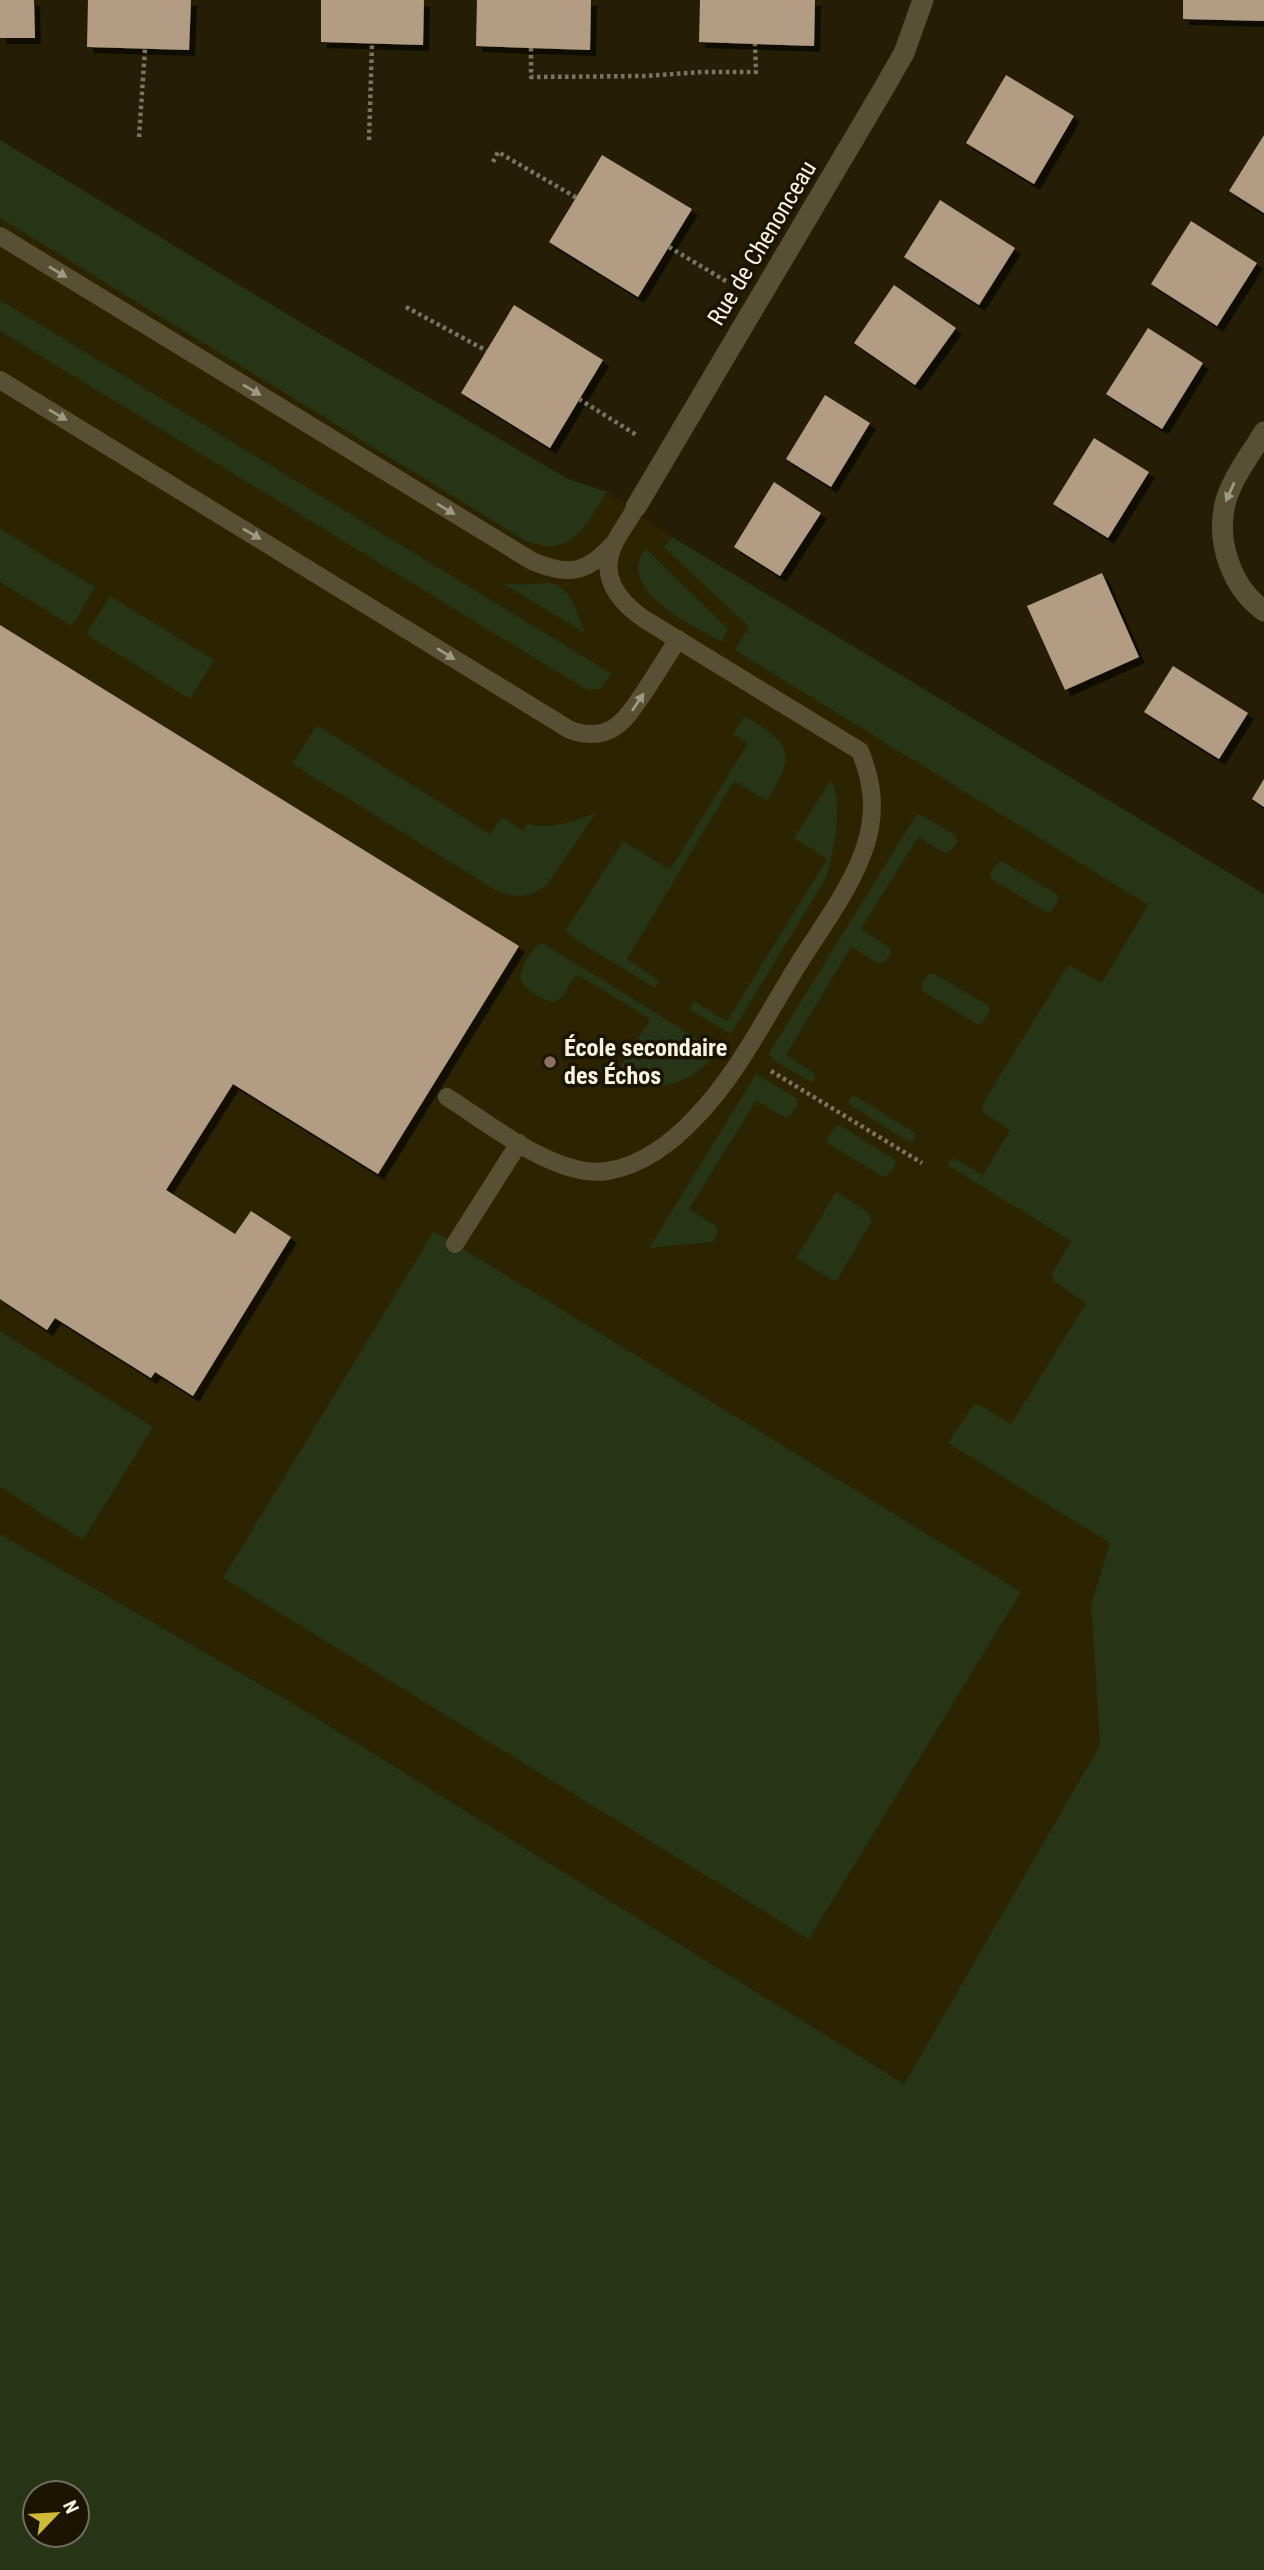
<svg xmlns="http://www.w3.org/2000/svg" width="1264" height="2570" font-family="'Roboto Condensed',sans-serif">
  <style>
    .built { fill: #2c2300 }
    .green { fill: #253516; fill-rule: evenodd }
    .building { fill: #b29d84; filter: url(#shadow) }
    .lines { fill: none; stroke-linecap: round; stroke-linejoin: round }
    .path { stroke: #7b755f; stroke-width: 4.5; stroke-dasharray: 3.5 3.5; stroke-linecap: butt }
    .service { stroke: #575034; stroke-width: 18 }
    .minor { stroke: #575034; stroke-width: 21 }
    .oneway { fill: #9f9a83 }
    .education-dot { fill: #8d6e63; stroke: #1b1500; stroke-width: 2.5 }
    .labels { text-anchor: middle; stroke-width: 7; stroke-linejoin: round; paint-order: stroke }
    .street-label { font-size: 24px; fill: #f8f4e4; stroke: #1b1500 }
    .poi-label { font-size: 24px; font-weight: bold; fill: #f8f4e4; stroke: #1b1500; text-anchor: start }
  </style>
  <defs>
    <filter id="shadow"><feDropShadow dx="6" dy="6" stdDeviation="0" flood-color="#0009"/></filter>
  </defs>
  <rect width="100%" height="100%" fill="#251e04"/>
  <path class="built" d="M0,140L315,331L568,479L607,492L672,537L1240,880L1138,1453L1091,1604L1100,1745L904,2084L289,1701L0,1534Z"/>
  <path class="green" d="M0,140L315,331L568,479L607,492C585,526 572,559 526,541L0,218Z
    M0,300L612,674L600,689L587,690L0,331Z
    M0,529L95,587L72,626L0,582Z
    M672,537L1264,894V2570H0V1534L289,1701L904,2084L1100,1745L1091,1604L1110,1543L948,1443L973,1405L978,1404L1011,1424L1086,1303L1054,1281L1052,1274L1071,1241L949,1166L948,1162L954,1158L983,1175L1010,1130L983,1113L982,1105L1066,968L1069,965L1102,983L1148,905L735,650L749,627L664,547ZM77,2493V2535H35V2493Z
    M645,548L728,629L721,642C691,623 616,593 645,548Z
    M502,583C518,585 531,584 547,583C570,582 578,616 585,633Z
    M110,596L214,660L190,699L86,634Z
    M744,716C791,743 797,753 767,801L734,781L627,959L659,981L655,988L571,937L566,930L623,841L670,870L748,743L733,734Z
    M317,725L490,834L502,817L523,831L527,824C552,830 572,822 596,813L546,886C529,898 516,898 497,891L292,764Z
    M830,781C845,794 833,860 826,878L731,1034L689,1009L694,1001L727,1021L827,859L794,838Z
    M919,814L954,834L958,841L952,850L945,853L918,837L861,929L890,948L891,953L886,961L879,964L851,947L786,1055L815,1074L814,1081L811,1082L773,1060L769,1053L916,815Z
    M998,862H1003L1057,894L1058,900L1051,912H1046L991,879L990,874Z
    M539,944H544L719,1052C689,1085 655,1096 614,1077L650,1019L578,975C568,981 566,996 557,1001C548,1005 522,988 521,979C519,968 531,951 539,944Z
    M929,973L935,974L989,1006L990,1011L982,1023L977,1024L922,991V984Z
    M756,1074L796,1098L798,1105L790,1116L786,1118L756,1101L689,1209L716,1226L718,1231L713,1242L649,1248Z
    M852,1096H855L915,1133L914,1141L909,1142L850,1105L848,1102Z
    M836,1126H841L894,1159L896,1164L888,1175L884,1177L827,1143L828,1137Z
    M836,1192L868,1212L872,1221L837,1280H832L796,1258Z
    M434,1231L1021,1592L809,1939L223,1578Z
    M0,1331L153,1427L83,1540L0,1487Z"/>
  <path class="building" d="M0,0H34L35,38H0Z
    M88,0H191L189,50L87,47Z
    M321,0H424L423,45L321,42Z
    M477,0H591L590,50L476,46Z
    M700,0H815L814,46L699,42Z
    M1183,0H1264V21L1183,19Z
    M1006,75L1074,116L1034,184L966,143Z
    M1264,135V213L1229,191Z
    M602,155L692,209L638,297L549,242Z
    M940,200L1015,248L979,305L904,257Z
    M1191,221L1257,263L1217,326L1151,284Z
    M894,285L956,328L915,385L854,343Z
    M514,305L603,360L550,448L461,393Z
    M1148,328L1203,363L1162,429L1106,394Z
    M825,395L870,423L831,487L786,459Z
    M1094,438L1149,472L1108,538L1053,504Z
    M774,482L821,513L780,576L734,547Z
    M1102,573L1139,657L1065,690L1027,606Z
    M0,625L519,946L378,1174L233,1084L166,1190L235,1234L251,1211L291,1237L193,1396L155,1372L151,1378L55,1318L47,1330L0,1299Z
    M1173,666L1248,713L1219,759L1144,712Z
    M1264,779V807L1252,799Z"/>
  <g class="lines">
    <path class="path" d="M531,48V77L645,76L701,72H756L755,44
      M139,137L145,49
      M369,140L372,44
      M493,162L498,152L577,198
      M669,247L729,283
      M406,307L487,351
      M579,399L638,436
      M771,1071L922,1163"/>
    <path class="service" d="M0,236L532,561C567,576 586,574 612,545
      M0,380L570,730C610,744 625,721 645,691C656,674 667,657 678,639
      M447,1097C488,1123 557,1179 607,1171C641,1166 673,1142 696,1117C737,1075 765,1018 796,968C820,929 852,888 866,844C876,811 873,783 860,751L644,619C617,600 597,575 616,540C622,529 630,519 636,507
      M455,1244L519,1143"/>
    <path class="minor" d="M1264,432C1251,454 1231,479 1225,504C1216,543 1232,588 1264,611
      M636,507L884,88L904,53L923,0"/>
  </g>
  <defs><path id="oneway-solid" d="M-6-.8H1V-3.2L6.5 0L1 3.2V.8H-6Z" transform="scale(1.75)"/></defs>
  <g class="oneway">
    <use href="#oneway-solid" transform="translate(58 272) rotate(31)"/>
    <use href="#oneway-solid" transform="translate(252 390) rotate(31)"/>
    <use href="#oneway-solid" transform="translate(58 415) rotate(31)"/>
    <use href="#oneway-solid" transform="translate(1230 492) rotate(114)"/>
    <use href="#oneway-solid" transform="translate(446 509) rotate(31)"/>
    <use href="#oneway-solid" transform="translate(252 534) rotate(31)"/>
    <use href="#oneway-solid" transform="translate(446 654) rotate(32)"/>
    <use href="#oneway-solid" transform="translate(638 702) rotate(-56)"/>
  </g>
  <circle class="education-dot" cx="550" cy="1062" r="7"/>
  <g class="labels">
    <g class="street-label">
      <text transform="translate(762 243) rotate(-59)" y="8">Rue de Chenonceau</text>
    </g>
    <g class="poi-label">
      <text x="564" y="1056">École secondaire<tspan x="564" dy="28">des Échos</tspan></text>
    </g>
  </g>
  <g transform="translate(56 2514) rotate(65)"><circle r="33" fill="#1b1500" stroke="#736e5b" stroke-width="2"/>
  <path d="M0-5L12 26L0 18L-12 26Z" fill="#d0b837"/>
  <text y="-10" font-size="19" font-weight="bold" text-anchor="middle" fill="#f8f4e4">N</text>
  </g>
</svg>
